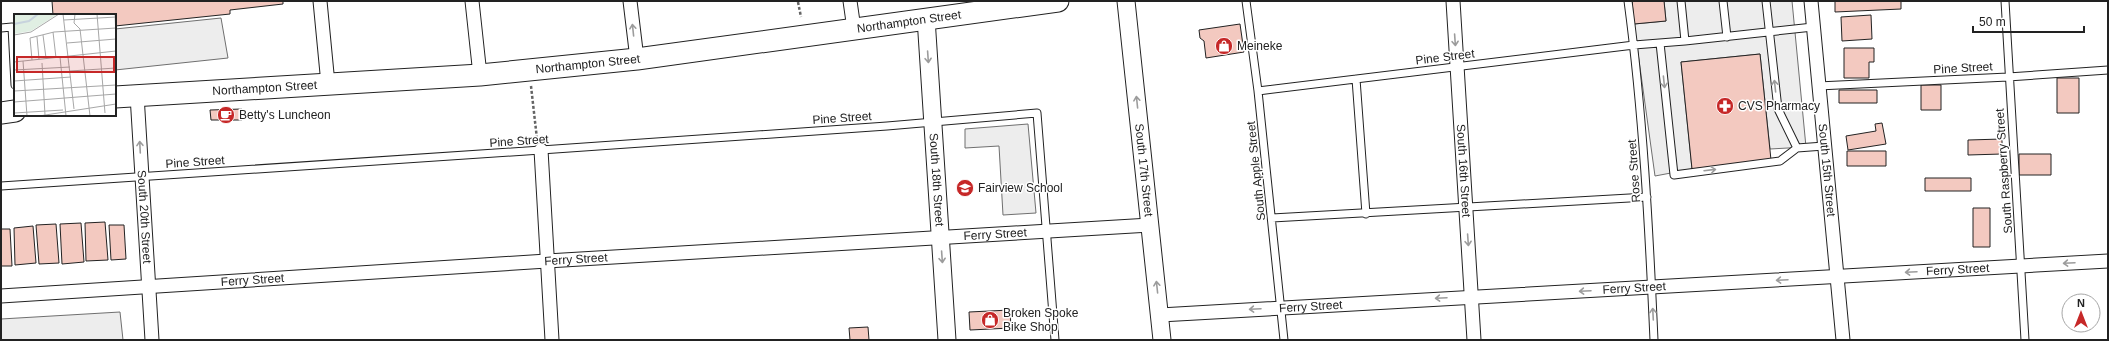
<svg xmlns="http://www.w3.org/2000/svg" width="2109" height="341" font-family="Helvetica,sans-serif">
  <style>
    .parking { fill: #ededed; stroke: #6f6f6f }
    .building { fill: #f3c9c0; stroke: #222 }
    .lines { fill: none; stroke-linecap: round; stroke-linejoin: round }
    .service-casing { stroke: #222; stroke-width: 9 }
    .minor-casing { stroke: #222; stroke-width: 15 }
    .tertiary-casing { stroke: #222; stroke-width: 19 }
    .primary-casing { stroke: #222; stroke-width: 23 }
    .path { stroke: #646464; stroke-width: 2.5; stroke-dasharray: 3 2; stroke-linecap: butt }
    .service { stroke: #fff; stroke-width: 7 }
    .minor { stroke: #fff; stroke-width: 13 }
    .tertiary { stroke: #fff; stroke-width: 17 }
    .primary { stroke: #fff; stroke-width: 21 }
    .oneway { stroke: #9c9c9c }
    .labels { text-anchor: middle; stroke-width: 3; stroke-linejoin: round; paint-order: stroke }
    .street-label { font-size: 12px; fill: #222; stroke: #fff }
    .poi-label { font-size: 12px; fill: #222; stroke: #fff; text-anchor: start }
    .inset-river { fill: none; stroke: #c7d3dd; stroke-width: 2 }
    .inset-road { fill: none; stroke: #a7a7a7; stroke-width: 1 }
    .view { fill: #c62828; fill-opacity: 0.15; stroke: #c62828; stroke-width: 2 }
    .inset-edge { fill: none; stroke: #222; stroke-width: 2 }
  </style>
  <rect width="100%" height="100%" fill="#fff"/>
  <path class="parking" d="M1664,1H1792L1806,147L1770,149L1760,54L1681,62L1692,169L1655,176L1634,24L1666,21Z
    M221,18L228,58L115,70V29Z
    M1028,124L1036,213L1003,215L999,146L965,148V129Z
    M120,312L123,340H1V319Z"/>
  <path class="building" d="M52,1H283V4L230,10V14L115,26V15H53Z
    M1632,1H1664L1666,21L1634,24Z
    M1835,1H1901V9L1835,12Z
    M1871,15L1872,39L1842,41L1841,17Z
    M1240,24L1244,52L1206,58L1204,41L1200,38L1199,30Z
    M1844,48H1874V62H1869V78H1844Z
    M1760,54L1771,160L1692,169L1681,62Z
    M2057,78H2079V113H2057Z
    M1921,85H1941V110H1921Z
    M1839,90H1877V103H1839Z
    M242,109V120H211L210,110Z
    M1882,123L1886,144L1848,150L1846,136L1876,131L1875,124Z
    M2002,139V154L1968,155V140Z
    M1847,151H1886V166H1847Z
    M2019,154H2051V175H2019Z
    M1925,178H1971V191H1925Z
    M1973,208H1990V247H1973Z
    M105,222L108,260L86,261L85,223Z
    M81,223L84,262L62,264L60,224Z
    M56,224L59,263L39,264L36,225Z
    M109,225H124L126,259L111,260Z
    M33,226L36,263L15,265L14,228Z
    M1,229H10L12,266H1Z
    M1010,310L1011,328L970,330L969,312Z
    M868,327L869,340H850L849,328Z"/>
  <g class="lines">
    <defs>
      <path id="service" d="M1246,1L1258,91L1284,340
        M1628,1C1643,113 1649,227 1654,340
        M1681,1L1685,41L1813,27
        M1723,1L1727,37
        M1766,1L1778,109L1797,148
        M2005,1L2025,340
        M1,28L12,27L15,85
        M1660,43L1674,175L1780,161L1797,148L1824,146
        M1356,79L1366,214
        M1818,86L2008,77L2108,70
        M1258,91L1634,45L1685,41
        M1,186L541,150L887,126L1037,113L1055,340
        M1272,218L1647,197"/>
      <g id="minor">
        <path d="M320,1L328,84"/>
        <path d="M472,1L480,75"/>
        <path d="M630,1L637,59"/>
        <path d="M850,1L854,29"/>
        <path id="s1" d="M1453,1L1474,340"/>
        <path id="s2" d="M1811,1L1843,340"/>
        <path id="s3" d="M137,95L152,340"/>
        <path d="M541,150L552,340"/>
        <path id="s4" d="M1,296L547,261L1150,225"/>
        <path id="s5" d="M1160,315L2108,261"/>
      </g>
      <g id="tertiary">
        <path id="s6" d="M1126,1L1162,340"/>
        <path id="s7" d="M926,18L947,340"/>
      </g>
      <g id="primary">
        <path id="s8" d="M115,97L480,75L637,59L1058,1"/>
        <path d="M1,113L15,111"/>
      </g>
    </defs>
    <use href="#service" class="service-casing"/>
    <use href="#minor" class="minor-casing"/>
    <use href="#tertiary" class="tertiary-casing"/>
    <use href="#primary" class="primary-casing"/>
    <path class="path" d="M798,2L801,17
      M531,86L537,139"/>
    <use href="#service" class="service"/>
    <use href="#minor" class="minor"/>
    <use href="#tertiary" class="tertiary"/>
    <use href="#primary" class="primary"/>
  </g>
  <defs><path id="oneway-shaft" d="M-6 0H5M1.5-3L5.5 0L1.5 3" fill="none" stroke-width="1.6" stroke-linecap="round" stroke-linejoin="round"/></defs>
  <g class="oneway">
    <use href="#oneway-shaft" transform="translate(633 30) rotate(-96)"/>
    <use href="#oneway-shaft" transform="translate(1455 40) rotate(86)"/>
    <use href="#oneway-shaft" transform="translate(928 57) rotate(86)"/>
    <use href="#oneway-shaft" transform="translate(1664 82) rotate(84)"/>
    <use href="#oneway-shaft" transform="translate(1775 86) rotate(-96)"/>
    <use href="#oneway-shaft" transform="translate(1137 102) rotate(-96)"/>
    <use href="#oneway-shaft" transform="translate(140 147) rotate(-93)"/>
    <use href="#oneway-shaft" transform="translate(1710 170) rotate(-7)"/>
    <use href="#oneway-shaft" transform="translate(1468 240) rotate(86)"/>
    <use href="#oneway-shaft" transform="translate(942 257) rotate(86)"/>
    <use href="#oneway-shaft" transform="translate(2069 263) rotate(177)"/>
    <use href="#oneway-shaft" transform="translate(1911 272) rotate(177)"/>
    <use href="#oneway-shaft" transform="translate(1782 280) rotate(177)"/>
    <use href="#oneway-shaft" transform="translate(1157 287) rotate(-96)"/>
    <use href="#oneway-shaft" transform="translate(1585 291) rotate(177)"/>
    <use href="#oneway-shaft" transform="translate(1441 298) rotate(177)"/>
    <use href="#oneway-shaft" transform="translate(1255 309) rotate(177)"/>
    <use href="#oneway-shaft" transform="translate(1653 314) rotate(-93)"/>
  </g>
  <defs>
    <symbol id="shop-disc" viewBox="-11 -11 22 22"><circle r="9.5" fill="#c62828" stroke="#fff"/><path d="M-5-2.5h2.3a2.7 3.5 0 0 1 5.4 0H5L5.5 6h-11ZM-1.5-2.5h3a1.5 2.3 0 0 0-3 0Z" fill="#fff"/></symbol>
    <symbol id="pharmacy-disc" viewBox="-11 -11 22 22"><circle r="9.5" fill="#c62828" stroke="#fff"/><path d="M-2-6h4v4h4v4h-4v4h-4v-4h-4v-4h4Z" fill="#fff"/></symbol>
    <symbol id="cafe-disc" viewBox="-11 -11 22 22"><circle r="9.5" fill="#c62828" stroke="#fff"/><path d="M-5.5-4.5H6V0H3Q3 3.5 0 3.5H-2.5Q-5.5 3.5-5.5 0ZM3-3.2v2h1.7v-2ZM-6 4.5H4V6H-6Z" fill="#fff"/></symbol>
    <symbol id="school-disc" viewBox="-11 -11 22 22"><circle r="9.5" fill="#c62828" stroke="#fff"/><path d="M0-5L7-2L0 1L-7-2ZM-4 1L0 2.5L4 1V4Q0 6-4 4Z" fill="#fff"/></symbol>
  </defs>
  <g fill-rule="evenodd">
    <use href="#shop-disc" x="1214" y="36" width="20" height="20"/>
    <use href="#pharmacy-disc" x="1715" y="96" width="20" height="20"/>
    <use href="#cafe-disc" x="216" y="105" width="20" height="20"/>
    <use href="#school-disc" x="955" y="178" width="20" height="20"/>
    <use href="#shop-disc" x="980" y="310" width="20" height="20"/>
  </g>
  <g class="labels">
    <g class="street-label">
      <text dy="4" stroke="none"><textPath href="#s8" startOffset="798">Northampton Street</textPath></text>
      <text transform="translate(1445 57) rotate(-7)" y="4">Pine Street</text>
      <text dy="4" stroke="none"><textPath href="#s8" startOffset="474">Northampton Street</textPath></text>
      <text transform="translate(1963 68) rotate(-3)" y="4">Pine Street</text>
      <text dy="4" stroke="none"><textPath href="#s8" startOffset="150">Northampton Street</textPath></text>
      <text transform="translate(842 118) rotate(-4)" y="4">Pine Street</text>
      <text transform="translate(519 141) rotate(-4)" y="4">Pine Street</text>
      <text transform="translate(195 162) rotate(-4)" y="4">Pine Street</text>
      <text dy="4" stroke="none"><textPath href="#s1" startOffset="170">South 16th Street</textPath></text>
      <text dy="4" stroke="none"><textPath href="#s6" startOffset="170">South 17th Street</textPath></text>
      <text transform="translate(1256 171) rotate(-96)" y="4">South Apple Street</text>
      <text transform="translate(1634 171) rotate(-94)" y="4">Rose Street</text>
      <text dy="4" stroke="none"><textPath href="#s2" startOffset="170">South 15th Street</textPath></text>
      <text transform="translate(2004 171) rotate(-94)" y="4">South Raspberry Street</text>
      <text dy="4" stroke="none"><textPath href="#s7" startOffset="162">South 18th Street</textPath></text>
      <text dy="4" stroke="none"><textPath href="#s3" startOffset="122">South 20th Street</textPath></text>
      <text dy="4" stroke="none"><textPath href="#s4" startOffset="996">Ferry Street</textPath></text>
      <text dy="4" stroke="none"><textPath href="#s4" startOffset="576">Ferry Street</textPath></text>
      <text dy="4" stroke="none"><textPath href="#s5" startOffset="799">Ferry Street</textPath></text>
      <text dy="4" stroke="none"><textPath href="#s4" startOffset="252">Ferry Street</textPath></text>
      <text dy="4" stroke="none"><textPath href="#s5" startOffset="475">Ferry Street</textPath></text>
      <text dy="4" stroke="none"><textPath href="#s5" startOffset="151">Ferry Street</textPath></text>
    </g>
    <g class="poi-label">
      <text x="1237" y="50">Meineke</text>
      <text x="1738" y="110">CVS Pharmacy</text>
      <text x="239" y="119">Betty's Luncheon</text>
      <text x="978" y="192">Fairview School</text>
      <text x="1003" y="317">Broken Spoke<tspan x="1003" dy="14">Bike Shop</tspan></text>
    </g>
  </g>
  <g transform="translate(14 14)">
    <rect width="102" height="102" fill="#fff"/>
    <path d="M0,0H44L17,17L0,20Z" fill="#e0efe3"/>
    <path class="inset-river" d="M0,10L15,7L24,0"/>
    <path class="inset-road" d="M49,0L60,95M61,0L60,9L66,15L76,102M83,0L91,99M101,0L102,24M50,6L102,3M39,18L42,44M0,21L17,18L45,0M29,21L32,44M23,23L25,45M53,29L102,25M46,43L52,102M18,46L16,24L40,18L102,14M9,47L13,102M0,48L102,37M28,49L31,101M0,56L56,53M56,57L102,54M0,67L57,63M0,77L102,71M0,88L102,80M0,99L49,96M25,102L102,90"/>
    <path class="view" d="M3,43H100V58H3Z"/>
    <rect width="102" height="102" class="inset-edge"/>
  </g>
  <rect width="2109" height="341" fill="none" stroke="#222222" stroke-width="4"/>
  <g transform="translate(2081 313)"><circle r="19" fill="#ffffff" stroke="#a7a7a7"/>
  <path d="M0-3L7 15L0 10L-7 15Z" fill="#c62828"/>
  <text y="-6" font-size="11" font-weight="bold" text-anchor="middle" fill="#222222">N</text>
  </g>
  <path d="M1973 26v6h111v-6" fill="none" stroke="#222222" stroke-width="2"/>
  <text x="1979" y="26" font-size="12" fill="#222222" stroke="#ffffff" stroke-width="3" paint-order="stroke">50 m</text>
</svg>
